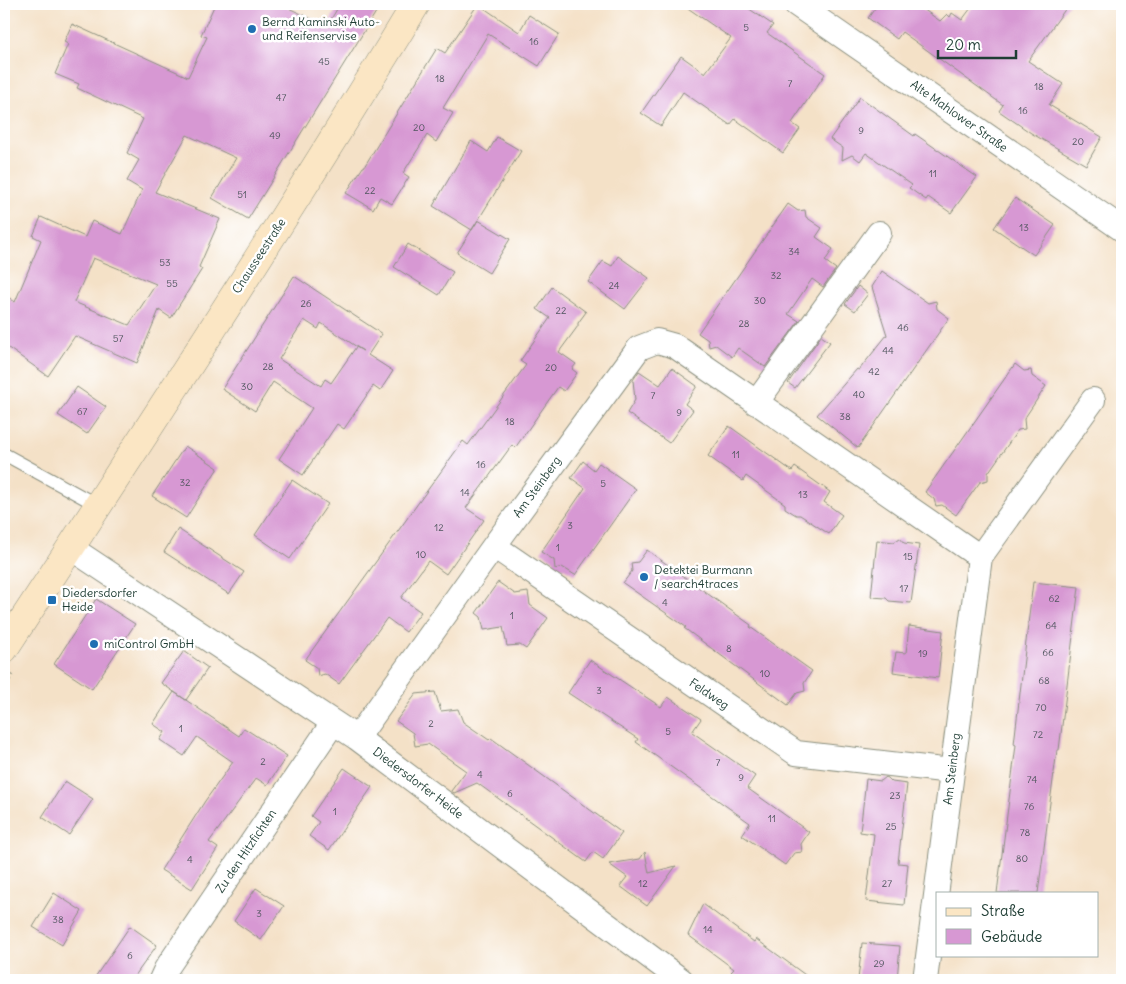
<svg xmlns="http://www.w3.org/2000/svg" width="1126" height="984" font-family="Delius,sans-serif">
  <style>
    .building { fill: #d798d3; fill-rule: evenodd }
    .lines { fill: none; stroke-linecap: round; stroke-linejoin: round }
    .lane-casing { stroke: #8a8f7e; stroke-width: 14 }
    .street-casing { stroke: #8a8f7e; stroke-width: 26 }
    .secondary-casing { stroke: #8a8f7e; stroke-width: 29 }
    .path { stroke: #8a8f7e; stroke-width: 3; stroke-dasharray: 1 4; stroke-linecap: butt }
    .lane { stroke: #fff; stroke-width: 12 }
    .street { stroke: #fff; stroke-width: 24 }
    .secondary { stroke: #fbe6c4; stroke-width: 28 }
    .poi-dot { fill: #1f6fb2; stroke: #fff; stroke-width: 2 }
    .labels { text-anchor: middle; stroke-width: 5; stroke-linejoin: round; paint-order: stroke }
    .number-label { font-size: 10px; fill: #4d545c }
    .poi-label { font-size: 12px; fill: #1f3d34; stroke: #fff; text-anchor: start }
    .street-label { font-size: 12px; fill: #1f3d34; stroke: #fff }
  </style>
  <rect width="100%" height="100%" fill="#fff"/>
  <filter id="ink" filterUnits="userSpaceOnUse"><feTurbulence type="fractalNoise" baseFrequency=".02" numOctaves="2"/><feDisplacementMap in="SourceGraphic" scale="10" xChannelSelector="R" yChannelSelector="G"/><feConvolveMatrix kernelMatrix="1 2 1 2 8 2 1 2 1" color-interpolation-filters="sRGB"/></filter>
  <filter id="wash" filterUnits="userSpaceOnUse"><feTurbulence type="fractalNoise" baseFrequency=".0096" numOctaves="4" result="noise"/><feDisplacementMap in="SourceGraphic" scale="20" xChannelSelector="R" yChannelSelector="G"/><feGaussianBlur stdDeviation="1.12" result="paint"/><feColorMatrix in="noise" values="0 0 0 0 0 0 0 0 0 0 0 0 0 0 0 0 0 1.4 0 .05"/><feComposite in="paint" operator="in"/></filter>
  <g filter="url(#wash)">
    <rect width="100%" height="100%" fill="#f4e1c7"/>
    <g id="blocks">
      <path class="building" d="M215,4H280L327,26L340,4H381L248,219L212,198L236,158L187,135L155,192L220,219L199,267L202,269L171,318L159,310L137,363L75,336L48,376L4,345V294L15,302L41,240L33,236L41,217L85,237L92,221L122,234L142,190L127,181L139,160L127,153L143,119L77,88L79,84L55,74L68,44L64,42L72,24L188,77L207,37L201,35ZM93,258L156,284L129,325L74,302Z
        M478,4L519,32L529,15L559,34L539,66L488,34L443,108L453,113L436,142L427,135L403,173L409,177L392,204L380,197L373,209L346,193L363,167H364L437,48L445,53Z
        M682,4H742L773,25L767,33L825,74L792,123L800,129L783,153L735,119L730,125L683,92L661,126L641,113L681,56L705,73L731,38Z
        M878,4H916L940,21L947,14L950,17L952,13L962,20L974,4H1069L1028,61L1063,84L1049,105L1102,137L1086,165L1031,133L999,111L1003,105L902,32L897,39L868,18Z
        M860,97L914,136L915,134L977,177L951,213L928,197L926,200L909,188L912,185L866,153L860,161L852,155L842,160L843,148L830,139Z
        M497,137L521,151L472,230L433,206L471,141L488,152Z
        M1015,198L1055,225L1034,255L994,228Z
        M788,204L798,211L805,210L806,217L822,228L816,237L833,249L825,261L836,269L823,287L812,279L788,314L799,321L765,367L738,348L732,357L716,345L709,347L708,340L698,333Z
        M478,220L510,239L489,273L457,253Z
        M408,244L453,272L439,295L394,267Z
        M618,256L649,278L625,309L588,282L603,261L612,266Z
        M882,271L928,303L936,301L937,309L949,318L858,448L817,415L857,369L859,370L887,335L872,287Z
        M294,276L382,334L368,355L393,371L380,391L373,386L344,429L337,424L303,475L279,459L312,408L273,382L255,411L222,389ZM304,320L318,329L321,323L363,351L356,347L331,383L325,379L321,386L279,359Z
        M858,286L868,294L855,311L845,304Z
        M552,287L586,312L578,323V326L559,352L576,364L572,369L577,373L564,391L558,387L515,448L512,445L466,508L484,520L446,574L428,561L401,598L421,612L406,632L387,618L339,684L325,674L318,676L317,668L305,660L463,441L468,445L526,365L520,361L550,318L537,309Z
        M821,336L830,342L795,388L788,383Z
        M1015,364L1024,371L1031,370L1032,376L1046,386L1024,419L1025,429L1018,430L988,473V480L980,482L956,515L942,505L936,506L934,499L925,492Z
        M672,368L697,386L685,404L693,410L669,443L627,413L635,400L633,380L639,371L660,385Z
        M77,387L106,407L87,434L58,415Z
        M729,426L792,471L795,467L830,492L824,502L842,515L829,534L800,515H796L785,508V504L746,476L743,481L708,456Z
        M185,446L218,468L186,518L152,496Z
        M583,461L594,470L599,463L636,489L575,575L562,567L555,569L554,560L541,552L585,488L571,478Z
        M292,480L328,504L290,559L255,535Z
        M178,529L244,572L229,594L164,552Z
        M900,538L904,543L919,545L911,603L889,601L886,598L871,597L877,540L894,542Z
        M647,550L751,625L750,627L812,671L804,683L805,691L797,693L788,705L684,628L686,627L623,583L632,571L631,563L638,562Z
        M498,582L515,594L528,592L530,605L548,618L526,649L520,645L507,646L503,627L484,630L481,617L476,613Z
        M1033,582L1079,587L1059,750H1057L1038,893H997L1016,745L1014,744Z
        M96,599L135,624L92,689L54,664Z
        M909,626L943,631L938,678L893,672L896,652L906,653Z
        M184,651L208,668L186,700L161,683Z
        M590,660L661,707L668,697L701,719L692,732L755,776L747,788L809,832L801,844L802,852L794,853L785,865L742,835L750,823L636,742L638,739L568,693Z
        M174,692L239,736L244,728L287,756L267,785L256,778L209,842L218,848L192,889L161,870L205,801L233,762L197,737L184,756L160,740L165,732L153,724Z
        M435,692L441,711L458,709L463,722L489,740L491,738L622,833L603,859L593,852L586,862L477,783L454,793L451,791L466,771L428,744L415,746L413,733L396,721L416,694Z
        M344,768L372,787L329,850L309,836L319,822L311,816Z
        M886,777L888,778L892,782L907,784L898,863L908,864L904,905L866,901L874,834L860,832L866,779L881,781Z
        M65,781L93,799L69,835L42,817Z
        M645,852L649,873L676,866L647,906L620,886L627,877L609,864L640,859Z
        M256,888L284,906L261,940L234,921Z
        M54,893L82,911L62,945L33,927Z
        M703,904L754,942L756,939L812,980H742L731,972L734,969L688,935Z
        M130,926L157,945L132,980H93Z
        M862,943L900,946L897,980H858Z"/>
    </g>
  </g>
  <g filter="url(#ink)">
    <use href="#blocks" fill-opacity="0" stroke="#8a8f7e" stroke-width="1"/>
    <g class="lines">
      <defs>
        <path id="lane" d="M4,454L99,506"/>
        <path id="street" d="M796,4L1122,229
          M756,403L879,233
          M494,546L796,753L951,771
          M71,548L357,738L681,980
          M980,557L1093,400
          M357,738L494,546L639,348L657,341L675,346L980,557L925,980
          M161,980L166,969L333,723"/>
        <path id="secondary" d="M4,649C144,436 284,222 416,4"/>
      </defs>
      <use href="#lane" class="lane-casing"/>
      <use href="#street" class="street-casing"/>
      <use href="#secondary" class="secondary-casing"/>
      <path class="path" d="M4,688L13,674"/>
      <use href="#lane" class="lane"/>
      <use href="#street" class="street"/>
      <use href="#secondary" class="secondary"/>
    </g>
  </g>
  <g class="poi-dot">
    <circle cx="252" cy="29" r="5"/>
    <circle cx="644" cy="577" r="5"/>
    <rect x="47" y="595" width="10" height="10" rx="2.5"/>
    <circle cx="94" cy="644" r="5"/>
  </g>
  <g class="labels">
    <g class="number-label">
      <text x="746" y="31">5</text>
      <text x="534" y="45">16</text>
      <text x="324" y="65">45</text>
      <text x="440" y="82">18</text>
      <text x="790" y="87">7</text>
      <text x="1039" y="90">18</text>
      <text x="281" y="101">47</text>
      <text x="1023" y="114">16</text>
      <text x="419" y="131">20</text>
      <text x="861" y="134">9</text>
      <text x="275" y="139">49</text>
      <text x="1078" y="145">20</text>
      <text x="933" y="177">11</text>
      <text x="370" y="194">22</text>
      <text x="242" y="198">51</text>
      <text x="1024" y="231">13</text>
      <text x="794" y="255">34</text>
      <text x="165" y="266">53</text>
      <text x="776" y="279">32</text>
      <text x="172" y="287">55</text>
      <text x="614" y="289">24</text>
      <text x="760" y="304">30</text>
      <text x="306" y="307">26</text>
      <text x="561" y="314">22</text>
      <text x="744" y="327">28</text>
      <text x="903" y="331">46</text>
      <text x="118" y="342">57</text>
      <text x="888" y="354">44</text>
      <text x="268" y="370">28</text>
      <text x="551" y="371">20</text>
      <text x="874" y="375">42</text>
      <text x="247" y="390">30</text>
      <text x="859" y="398">40</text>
      <text x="653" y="399">7</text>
      <text x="82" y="415">67</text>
      <text x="679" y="416">9</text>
      <text x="845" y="420">38</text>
      <text x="510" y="425">18</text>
      <text x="736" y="458">11</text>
      <text x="481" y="468">16</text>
      <text x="185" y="486">32</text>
      <text x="603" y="487">5</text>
      <text x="465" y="496">14</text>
      <text x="803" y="498">13</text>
      <text x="570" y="529">3</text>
      <text x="439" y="531">12</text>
      <text x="558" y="551">1</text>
      <text x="421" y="558">10</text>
      <text x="908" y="560">15</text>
      <text x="904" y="592">17</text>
      <text x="1054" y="602">62</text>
      <text x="665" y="606">4</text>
      <text x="512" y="619">1</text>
      <text x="1051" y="629">64</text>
      <text x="729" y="652">8</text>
      <text x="1048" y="656">66</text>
      <text x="923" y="657">19</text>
      <text x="765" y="677">10</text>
      <text x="1044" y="684">68</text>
      <text x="599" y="694">3</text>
      <text x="1041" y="711">70</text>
      <text x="431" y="727">2</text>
      <text x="181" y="732">1</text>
      <text x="668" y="735">5</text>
      <text x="1038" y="738">72</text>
      <text x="263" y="765">2</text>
      <text x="718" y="766">7</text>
      <text x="480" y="778">4</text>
      <text x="741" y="781">9</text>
      <text x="1032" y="783">74</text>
      <text x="510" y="797">6</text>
      <text x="895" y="799">23</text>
      <text x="1029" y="810">76</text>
      <text x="335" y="815">1</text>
      <text x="772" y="822">11</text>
      <text x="891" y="830">25</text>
      <text x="1025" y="836">78</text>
      <text x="1022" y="862">80</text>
      <text x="190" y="863">4</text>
      <text x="643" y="887">12</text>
      <text x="887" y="887">27</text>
      <text x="259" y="917">3</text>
      <text x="58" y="923">38</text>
      <text x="708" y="933">14</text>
      <text x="130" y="959">6</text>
      <text x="879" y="967">29</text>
    </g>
    <g class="poi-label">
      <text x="262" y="26">Bernd Kaminski Auto-<tspan x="262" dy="14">und Reifenservise</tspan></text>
      <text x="654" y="574">Detektei Burmann<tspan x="654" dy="14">/ search4traces</tspan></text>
      <text x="62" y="597">Diedersdorfer<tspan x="62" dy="14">Heide</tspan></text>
      <text x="104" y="648">miControl GmbH</text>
    </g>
    <g class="street-label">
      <text transform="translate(959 116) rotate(35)" y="4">Alte Mahlower Straße</text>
      <text transform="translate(259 256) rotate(-57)" y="4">Chausseestraße</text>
      <text transform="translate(537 487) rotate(-54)" y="4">Am Steinberg</text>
      <text transform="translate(709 694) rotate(34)" y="4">Feldweg</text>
      <text transform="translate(952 769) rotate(-83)" y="4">Am Steinberg</text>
      <text transform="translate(418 783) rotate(37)" y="4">Diedersdorfer Heide</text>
      <text transform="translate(246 851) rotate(-56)" y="4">Zu den Hitzfichten</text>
    </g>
  </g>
  <rect width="1126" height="984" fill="none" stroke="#fff" stroke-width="20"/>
  <rect x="936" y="892" width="162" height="65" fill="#ffffff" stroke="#a5b1ae"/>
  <rect x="946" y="908" width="25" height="8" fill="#fbe6c4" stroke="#a5b1ae"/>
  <text x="981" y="916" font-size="15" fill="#1f3d34">Straße</text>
  <rect x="946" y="929" width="25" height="15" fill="#d798d3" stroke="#a5b1ae"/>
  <text x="981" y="942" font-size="15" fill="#1f3d34">Gebäude</text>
  <path d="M938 50v8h78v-8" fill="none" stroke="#1f3d34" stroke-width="2.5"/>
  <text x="946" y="50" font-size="15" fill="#1f3d34" stroke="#ffffff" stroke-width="4" paint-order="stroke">20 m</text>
</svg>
